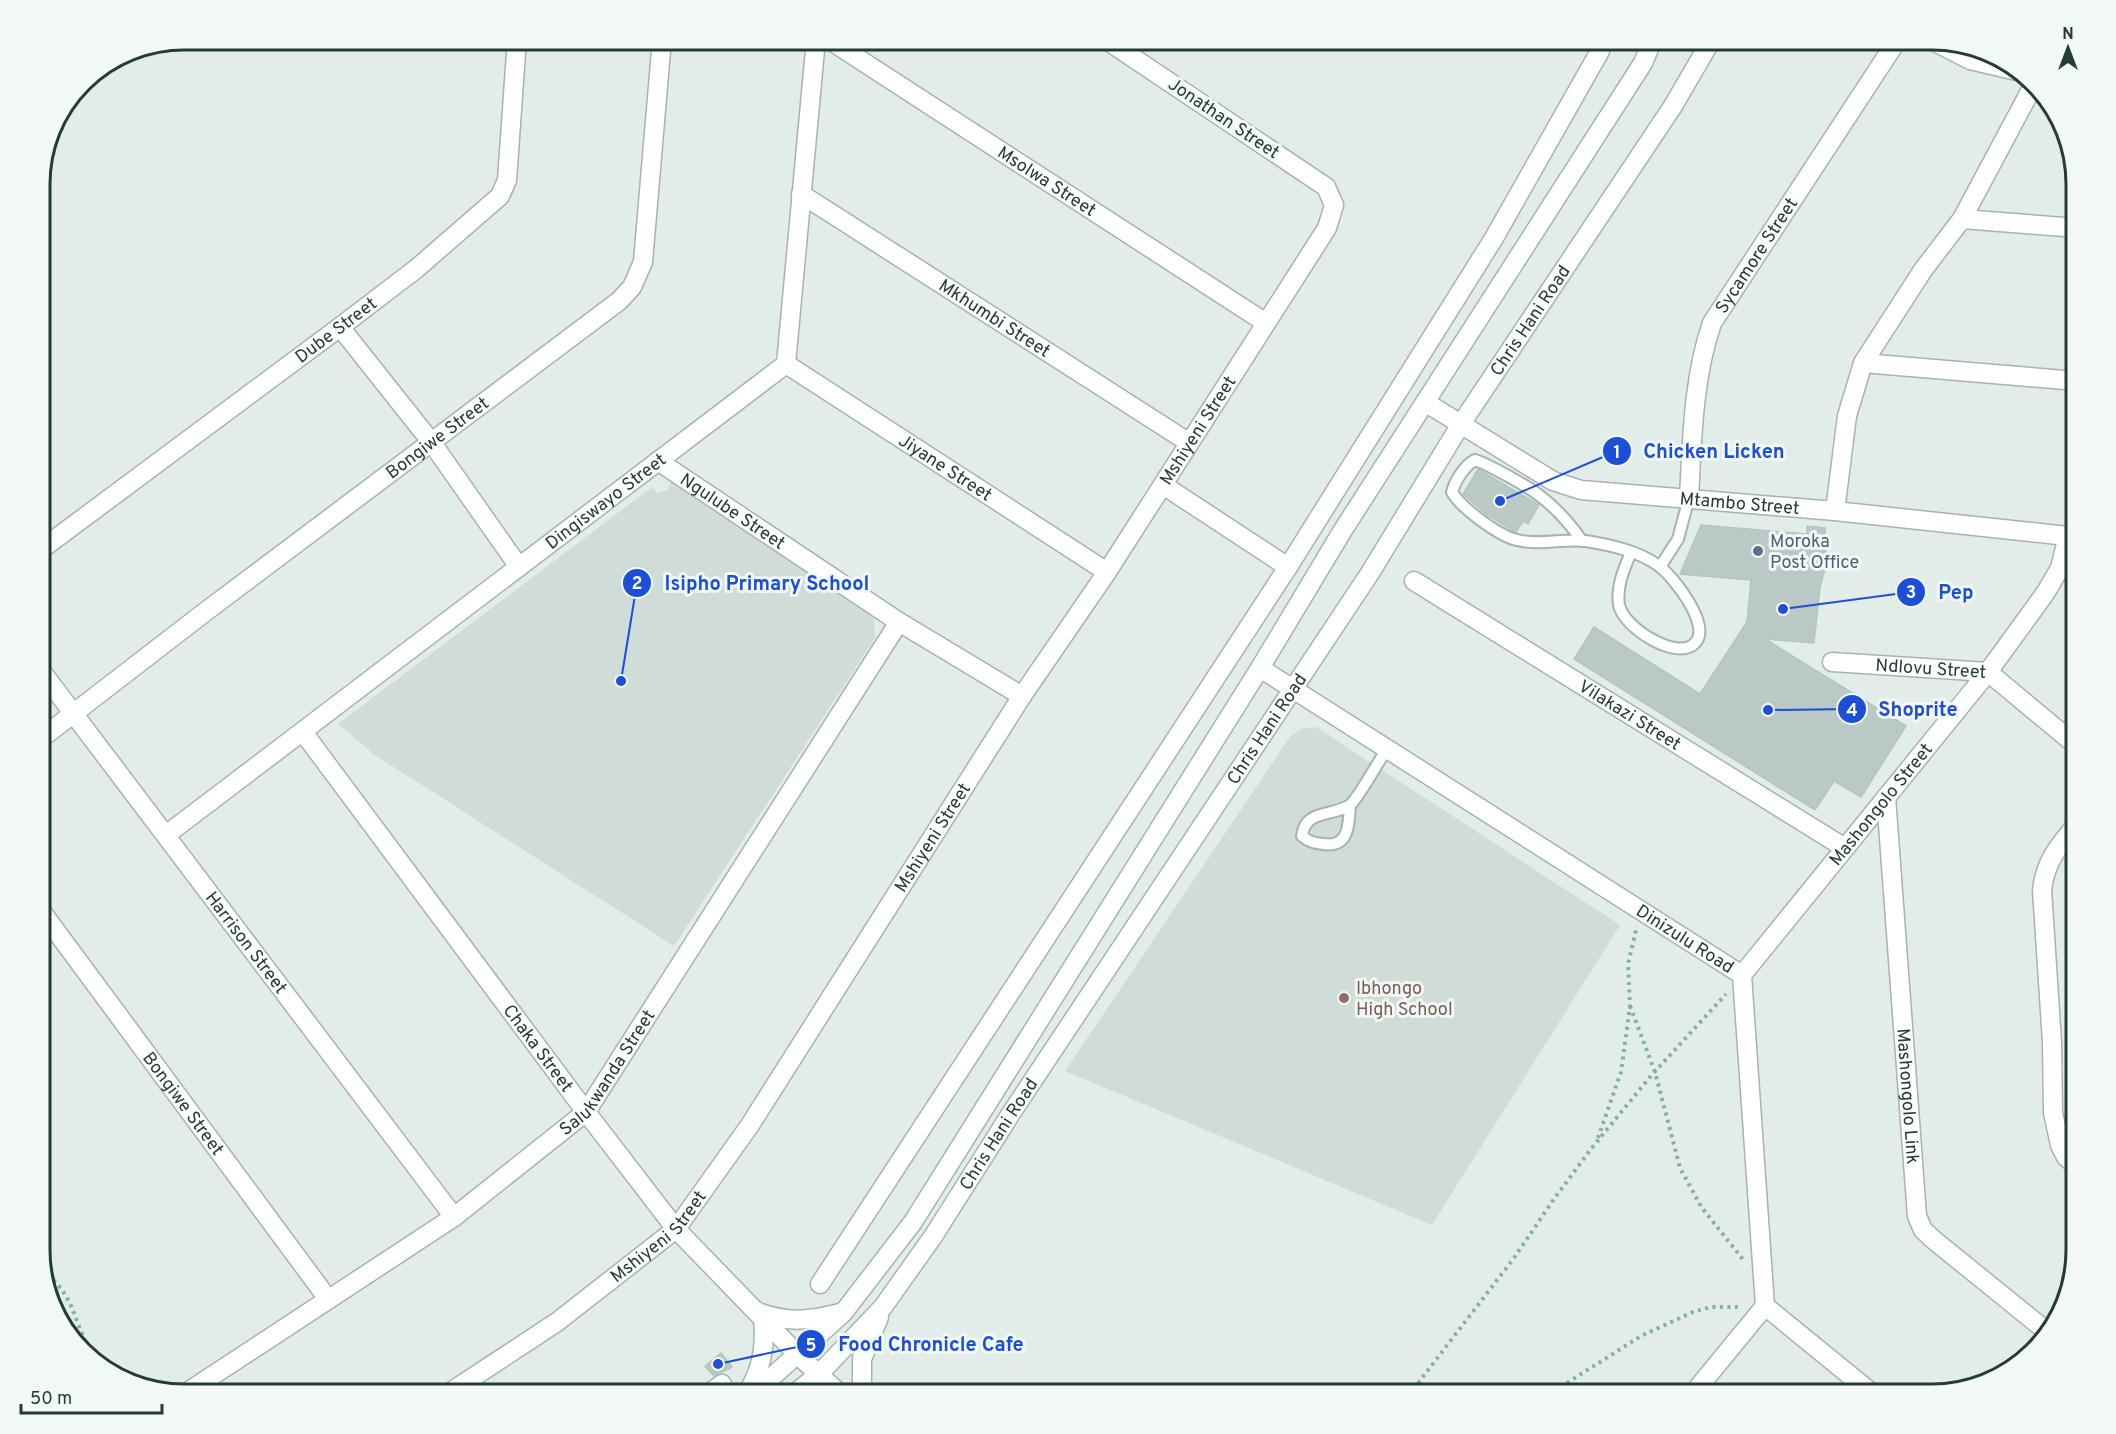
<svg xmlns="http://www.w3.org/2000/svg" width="2116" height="1434" font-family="Overpass,sans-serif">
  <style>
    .built { fill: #d0dcd7 }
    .building { fill: #bac9c5; stroke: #b4c5c0; stroke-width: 1.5 }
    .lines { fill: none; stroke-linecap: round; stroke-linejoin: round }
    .service-casing { stroke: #a5b4b0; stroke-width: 14 }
    .minor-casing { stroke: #a5b4b0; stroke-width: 21 }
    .tertiary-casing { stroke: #a5b4b0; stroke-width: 21 }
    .secondary-casing { stroke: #a0b7b1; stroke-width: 21 }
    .path { stroke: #82afa6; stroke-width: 4; stroke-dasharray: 3 4.5; stroke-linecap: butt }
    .service { stroke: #fff; stroke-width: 10 }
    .minor { stroke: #fff; stroke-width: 18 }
    .tertiary { stroke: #fff; stroke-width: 18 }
    .secondary { stroke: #fff; stroke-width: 18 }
    .service-dot { fill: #5c6f8a; stroke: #f2f8f6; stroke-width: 2 }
    .education-dot { fill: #8d6e63; stroke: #f2f8f6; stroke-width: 2 }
    .labels { text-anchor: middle; stroke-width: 6; stroke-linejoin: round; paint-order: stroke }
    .street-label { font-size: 18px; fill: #223c38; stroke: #f2f8f6 }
    .service-label { font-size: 18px; fill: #4e5e75; stroke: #f2f8f6; text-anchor: start }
    .education-label { font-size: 18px; fill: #785e54; stroke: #f2f8f6; text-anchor: start }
    .rim { fill: none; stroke: #223c38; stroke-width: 3 }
    .leader { fill: none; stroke: #1d4ed8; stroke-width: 2 }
    .callout-dot { fill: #1d4ed8; stroke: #f2f8f6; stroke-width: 2 }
    .mark-label { font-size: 18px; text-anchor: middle; font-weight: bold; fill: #fff }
    .callout-label { font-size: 20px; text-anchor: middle; font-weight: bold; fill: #1d4ed8; stroke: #f2f8f6; stroke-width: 6; stroke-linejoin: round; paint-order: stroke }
  </style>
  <rect width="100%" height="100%" fill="#e2ece8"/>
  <path class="built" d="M671,482L873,613L875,638L674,946L375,755L338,724L652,487L657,493L667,490Z
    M1316,727L1620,925L1432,1225L1065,1071L1290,737L1301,729Z"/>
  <path class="building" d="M1478,469L1539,505L1528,524L1523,521L1516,532L1512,530L1486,514L1463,494Z
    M1701,525L1807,534V526L1825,528L1826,566L1820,587L1814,643L1765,639L1906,726L1861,797L1834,781L1815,810L1574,659L1594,627L1700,694L1747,622L1751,580L1680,574Z
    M721,1353L732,1367L714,1376L705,1366Z"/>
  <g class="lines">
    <defs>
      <path id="service" d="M1582,541C1553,499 1527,485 1483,463L1475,460C1464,466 1455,481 1452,492C1461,508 1499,536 1517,540C1540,546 1564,538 1586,541C1610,545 1639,551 1659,566C1674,577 1712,626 1695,643C1677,662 1623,627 1619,605C1616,587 1624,569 1631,552
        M1660,567L1678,539L1689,498
        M1350,805C1349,824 1349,848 1324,844C1314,843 1309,842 1302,836C1305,809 1332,817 1350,805C1358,799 1379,760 1387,749"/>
      <g id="minor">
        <path id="s1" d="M828,39L1266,323"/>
        <path d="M1929,39L1970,60L2021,72"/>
        <path id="s2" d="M801,194L1188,442"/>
        <path d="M1962,219L2077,228"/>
        <path d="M340,327L432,443L519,567"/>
        <path d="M1863,363L2077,381"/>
        <path id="s3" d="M786,364L1107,572"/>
        <path id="s4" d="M658,461L899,622L1022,696"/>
        <path d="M1163,485L1288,567"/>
        <path id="s5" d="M1689,498C1692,440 1693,378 1712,323L1898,39"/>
        <path d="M1835,511L1847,416L1863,363L1923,270L1962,219L2033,86"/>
        <path id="s6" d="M39,551L340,327L416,269L500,196L507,180L517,39"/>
        <path id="s7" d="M1414,581L1845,848"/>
        <path id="s8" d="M1832,662L1988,672L2077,746"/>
        <path id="s9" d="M39,668L454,1217"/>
        <path id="s10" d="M1260,668L1742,975L1765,1306L1874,1395"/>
        <path id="s11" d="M303,732L586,1112L676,1229L797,1354L841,1395"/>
        <path id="s12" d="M39,740L205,612L619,301L632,287L643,262L662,39"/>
        <path id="s13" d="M1886,797L1917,1216L1923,1230L1935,1241L2050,1334"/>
        <path d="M2077,824C2059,845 2045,862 2042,890L2052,1042L2053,1113L2060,1145L2066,1157L2077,1166"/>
        <path id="s14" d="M166,835L786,364L816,39"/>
        <path id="s15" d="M39,908L328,1299"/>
        <path id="s16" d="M1742,975L1988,672L2046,592L2060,568L2068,536"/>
        <path d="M820,1284L1288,567L1494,238L1600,51"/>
        <path id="s17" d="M183,1395L454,1217L586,1112L899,622"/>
        <path id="s18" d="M446,1395L557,1322L676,1229L750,1125L1022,696L1107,572L1327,228L1334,205L1326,187L1105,39"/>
        <path d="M707,1395L722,1384"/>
        <path d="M1692,1395L1765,1306"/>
      </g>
      <g id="tertiary">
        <path id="s19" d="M1425,402L1553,481L1581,490L1835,511L2077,537"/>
      </g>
      <g id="secondary">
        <path d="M758,1312C787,1323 810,1321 840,1313"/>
        <path d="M747,1393C762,1370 766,1346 763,1319"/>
        <path d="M752,1395L843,1313L913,1222L1260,668L1343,530L1643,63L1653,39"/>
        <path id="s20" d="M793,1395L819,1374L883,1307L934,1235L1010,1115L1370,573L1461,424L1673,106L1712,39"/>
        <path d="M862,1395V1359L879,1317"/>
      </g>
    </defs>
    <use href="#service" class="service-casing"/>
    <use href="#minor" class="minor-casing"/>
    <use href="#tertiary" class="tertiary-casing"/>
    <use href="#secondary" class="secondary-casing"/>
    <path class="path" d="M1630,1006L1655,1072L1680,1168L1702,1208L1745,1262
      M1598,1138L1621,1072L1630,1006L1628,964L1637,926
      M42,1270C76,1297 71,1316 90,1350C96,1359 110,1368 118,1375
      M1409,1395L1514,1258L1554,1199L1591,1149L1650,1077L1726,994
      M1548,1395L1641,1336L1693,1312L1711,1307H1740"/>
    <use href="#service" class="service"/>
    <use href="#minor" class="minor"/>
    <use href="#tertiary" class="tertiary"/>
    <use href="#secondary" class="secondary"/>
  </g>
  <circle class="service-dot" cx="1758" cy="551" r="6"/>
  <circle class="education-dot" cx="1344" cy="998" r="6"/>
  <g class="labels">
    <g class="street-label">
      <text transform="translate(1224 118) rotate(34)" y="6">Jonathan Street</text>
      <text dy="6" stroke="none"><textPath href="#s1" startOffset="261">Msolwa Street</textPath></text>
      <text dy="6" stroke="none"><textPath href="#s5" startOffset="258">Sycamore Street</textPath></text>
      <text dy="6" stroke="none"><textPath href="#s2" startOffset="230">Mkhumbi Street</textPath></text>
      <text dy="6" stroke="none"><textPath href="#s20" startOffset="1306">Chris Hani Road</textPath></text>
      <text dy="6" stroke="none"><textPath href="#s6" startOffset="370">Dube Street</textPath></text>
      <text dy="6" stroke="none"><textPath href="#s18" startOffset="1238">Mshiyeni Street</textPath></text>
      <text dy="6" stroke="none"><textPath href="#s12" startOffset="500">Bongiwe Street</textPath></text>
      <text dy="6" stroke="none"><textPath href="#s3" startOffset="190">Jiyane Street</textPath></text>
      <text dy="6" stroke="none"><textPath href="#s14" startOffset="552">Dingiswayo Street</textPath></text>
      <text dy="6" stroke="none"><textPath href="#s19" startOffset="339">Mtambo Street</textPath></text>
      <text dy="6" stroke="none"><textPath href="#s4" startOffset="90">Ngulube Street</textPath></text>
      <text dy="6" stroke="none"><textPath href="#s8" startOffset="99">Ndlovu Street</textPath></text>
      <text dy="6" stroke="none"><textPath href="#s7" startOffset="254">Vilakazi Street</textPath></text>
      <text dy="6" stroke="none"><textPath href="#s20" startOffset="820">Chris Hani Road</textPath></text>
      <text dy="6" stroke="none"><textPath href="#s16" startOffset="220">Mashongolo Street</textPath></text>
      <text dy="6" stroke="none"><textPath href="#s18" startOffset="752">Mshiyeni Street</textPath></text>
      <text dy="6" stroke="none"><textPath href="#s10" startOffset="504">Dinizulu Road</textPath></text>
      <text dy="6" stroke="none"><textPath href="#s9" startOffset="344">Harrison Street</textPath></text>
      <text dy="6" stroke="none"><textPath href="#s11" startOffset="394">Chaka Street</textPath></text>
      <text dy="6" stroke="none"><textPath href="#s17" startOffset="537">Salukwanda Street</textPath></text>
      <text dy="6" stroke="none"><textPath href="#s13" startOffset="300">Mashongolo Link</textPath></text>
      <text dy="6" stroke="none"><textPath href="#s15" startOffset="243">Bongiwe Street</textPath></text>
      <text dy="6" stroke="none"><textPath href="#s20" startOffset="334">Chris Hani Road</textPath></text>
      <text dy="6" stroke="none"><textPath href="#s18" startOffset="266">Mshiyeni Street</textPath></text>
    </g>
    <g class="service-label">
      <text x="1770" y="547">Moroka<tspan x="1770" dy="21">Post Office</tspan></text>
    </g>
    <g class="education-label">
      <text x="1356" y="994">Ibhongo<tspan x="1356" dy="21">High School</tspan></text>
    </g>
  </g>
  <path d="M0 0H2116V1434H0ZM184 50H1932A134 134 0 0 1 2066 184V1250A134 134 0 0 1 1932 1384H184A134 134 0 0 1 50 1250V184A134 134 0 0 1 184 50Z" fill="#f2f8f6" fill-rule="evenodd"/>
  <path class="rim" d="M184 50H1932A134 134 0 0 1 2066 184V1250A134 134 0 0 1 1932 1384H184A134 134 0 0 1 50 1250V184A134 134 0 0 1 184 50Z"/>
  <path class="leader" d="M1500 501L1617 451M621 681L637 583M1783 609L1911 592M1768 710L1852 709M718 1364L811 1344"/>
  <g class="callout-dot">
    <circle cx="1500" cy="501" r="6"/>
    <circle cx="621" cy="681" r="6"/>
    <circle cx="1783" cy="609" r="6"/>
    <circle cx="1768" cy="710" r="6"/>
    <circle cx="718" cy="1364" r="6"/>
    <circle cx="1617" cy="451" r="15"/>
    <circle cx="637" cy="583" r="15"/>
    <circle cx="1911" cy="592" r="15"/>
    <circle cx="1852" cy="709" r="15"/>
    <circle cx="811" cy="1344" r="15"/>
  </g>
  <g class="mark-label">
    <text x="1617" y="458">1</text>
    <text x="637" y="589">2</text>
    <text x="1911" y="598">3</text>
    <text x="1852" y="716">4</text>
    <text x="811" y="1351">5</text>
  </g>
  <g class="callout-label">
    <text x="1714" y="458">Chicken Licken</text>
    <text x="767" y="590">Isipho Primary School</text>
    <text x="1956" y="599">Pep</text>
    <text x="1918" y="716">Shoprite</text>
    <text x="931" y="1351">Food Chronicle Cafe</text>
  </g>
  <g transform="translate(2068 48)" stroke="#f2f8f6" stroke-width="4.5" paint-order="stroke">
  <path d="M0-4.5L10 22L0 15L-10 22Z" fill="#223c38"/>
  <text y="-9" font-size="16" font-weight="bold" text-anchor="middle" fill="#223c38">N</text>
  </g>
  <path d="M21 1404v9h141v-9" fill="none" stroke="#223c38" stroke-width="3"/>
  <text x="30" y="1404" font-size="18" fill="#223c38" stroke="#f2f8f6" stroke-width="4.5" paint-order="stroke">50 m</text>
</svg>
